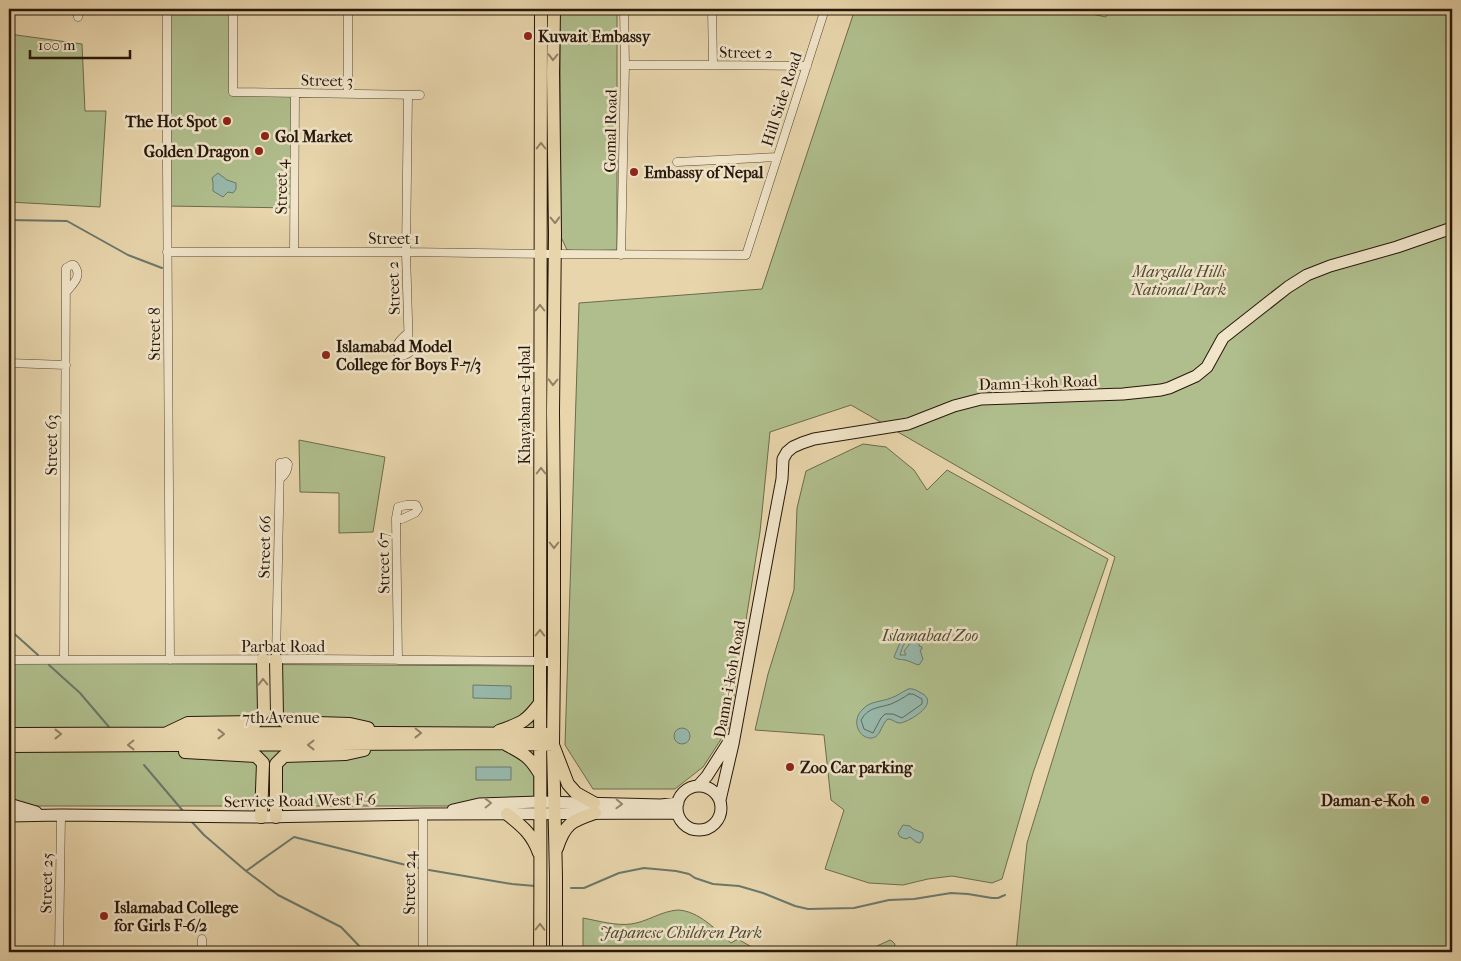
<svg xmlns="http://www.w3.org/2000/svg" width="1461" height="961" font-family="'IM FELL French Canon',serif">
  <style>
    .green { fill: #b0be8d; stroke: #6c6b4c }
    .water { fill: #97b8ab; stroke: #6a786b }
    .lines { fill: none; stroke-linecap: round; stroke-linejoin: round }
    .shore { stroke: #5f685b; stroke-width: 1 }
    .stream { stroke: #6a786b; stroke-width: 2 }
    .street-casing { stroke: #574733; stroke-width: 9 }
    .secondary-casing { stroke: #27180b; stroke-width: 13 }
    .primary-casing { stroke: #27180b; stroke-width: 14 }
    .street { stroke: #f0e4c9; stroke-width: 8 }
    .secondary { stroke: #f0e4c9; stroke-width: 11 }
    .primary { stroke: #e8d5ac; stroke-width: 12 }
    .oneway { stroke: #918064 }
    .oneway2 { stroke: #968874 }
    .poi-dot { fill: #8f2418; stroke: #f0e4c9; stroke-width: 2 }
    .labels { text-anchor: middle; stroke-width: 5; stroke-linejoin: round; paint-order: stroke }
    .poi-label { font-size: 16px; font-weight: bold; fill: #27180b; stroke: #f0e4c9; text-anchor: start }
    .street-label { font-size: 16px; fill: #27180b; stroke: #f0e4c9 }
    .park-label { font-size: 16px; font-style: italic; fill: #504a32; stroke: #f0e4c9 }
  </style>
  <rect width="100%" height="100%" fill="#e8d5ac"/>
  <filter id="stains"><feTurbulence type="fractalNoise" baseFrequency=".004" numOctaves="4"/><feColorMatrix values="0 0 0 0 .2 0 0 0 0 .09 0 0 0 0 .02 0 0 0 .5 -.17"/></filter>
  <radialGradient id="worn" r=".72"><stop offset=".6" stop-color="#630" stop-opacity="0"/><stop offset="1" stop-color="#630" stop-opacity=".3"/></radialGradient>
  <path class="green" d="M167,9H233L234,92L295,93V208L167,206Z
    M560,9H617V250L580,251L567,250L561,237Z
    M855,9H1068L1106,17L1109,9H1452V952H1016L1027,843L1115,557L851,405L770,432L760,532L729,727L703,767L675,789H593L565,745L579,303L762,289Z
    M9,34L82,44L85,111H106L100,207L9,202Z
    M299,440L385,457L373,532L339,533V493L300,492Z
    M863,444L886,447L914,470L927,490L947,470L1108,559L1033,773L1002,879L992,883L952,876L928,879L903,885L869,883L825,869L844,810L831,800L824,735L755,730L768,674L794,590L797,508L806,471Z
    M9,663L534,666V806H9Z
    M678,910C699,911 716,930 731,943L738,939L760,952H583V918C599,921 616,926 631,924C647,922 661,911 678,910Z
    M890,940L892,941L895,944L893,952H864Z"/>
  <path class="water" d="M218,173L227,180L236,183V189L233,193L228,192L223,197L213,191V183L212,178Z
    M903,631L906,635L911,636L903,646L900,655H906L904,651L909,645V642L916,641L919,643V646L922,647V649L920,650L923,659L919,665C914,664 910,661 905,660C900,659 898,660 894,657L901,640L900,634Z
    M473,685L511,686V699L473,698Z
    M908,689C914,688 917,691 923,694C940,705 905,724 899,723C894,722 892,719 888,719C882,723 881,734 875,737C863,743 848,723 863,709C870,701 881,702 891,698C897,696 902,692 908,689Z
    M674 736a8 8 0 1 1 16 0a8 8 0 1 1-16 0Z
    M476,767H511V780H476Z
    M903,825L910,826L913,829L923,833V838L920,843L916,842L910,837L906,839L900,837L898,833Z"/>
  <g class="lines">
    <path class="shore" d="M909,694H913L922,699V704L902,718L893,714H885L881,718L873,733L864,729L861,720C868,707 879,708 891,704C898,701 903,698 909,694Z"/>
    <path class="stream" d="M9,220L67,221L128,255L162,268
      M9,629L38,655
      M49,665L80,693L109,727
      M144,765L183,811
      M192,822L204,835L246,871L294,837L418,868
      M429,870L512,884L535,886
      M246,871L278,895L341,927L365,952
      M571,888H584L619,873L644,868L676,871L689,874L695,878L713,884L739,886L763,893L795,906L808,909L854,908L889,900L914,899L951,893L968,894L992,898H998L1005,895"/>
    <defs>
      <path id="street" d="M78,9V17
        M167,9V164L170,660
        M233,9V92L420,95
        M348,9V94
        M712,9L713,65
        M625,65H713L807,66
        M677,162L777,157
        M167,252H406L554,254L746,255L825,9
        M294,252L295,93
        M621,255L625,65L624,9
        M408,333C402,338 396,343 396,351L401,356L405,355L409,353L406,252L408,95
        M9,363L66,365
        M276,659L280,463L286,462L288,464C288,471 285,475 280,479
        M9,660L314,659L540,661L554,663
        M64,660L66,268L71,265H74C82,275 75,282 68,290
        M398,660L396,518L398,507L406,505H416L418,509L415,513L402,519
        M423,814V952
        M202,939V952
        M59,952L61,815"/>
      <path id="secondary" d="M677 808a22 22 0 1 1 44 0a22 22 0 1 1-44 0Z
        M698,786L707,776L730,740
        M720,800L733,744L768,553L782,479L783,459L787,452L793,447L802,443L814,439L908,424L954,406L981,399L1123,394L1161,390L1169,388L1196,376L1207,367L1223,338L1288,287L1307,275L1330,266L1397,247L1452,228
        M9,804L36,812
        M453,810L479,804L540,802L661,805L678,803
        M9,816L61,815L261,817L423,814L677,813"/>
      <path id="primary" d="M554,9L553,73L555,234L553,411L554,514V663L553,745L556,876V952
        M276,659L277,716L285,722L350,724L368,728
        M499,731C521,723 525,723 540,703
        M167,733L188,723L256,722L264,712L263,659
        M9,734L387,733L548,734
        M507,745C524,754 529,756 540,774
        M9,746L504,743L553,745L568,784L576,793L594,803
        M185,752L256,756L263,763L261,817
        M507,814C523,827 532,834 539,853
        M276,817V764L284,756L346,754L364,750
        M557,848C565,823 572,821 595,813
        M540,952C541,855 540,758 540,661L541,9"/>
    </defs>
    <use href="#street" class="street-casing"/>
    <use href="#secondary" class="secondary-casing"/>
    <use href="#primary" class="primary-casing"/>
    <use href="#street" class="street"/>
    <use href="#secondary" class="secondary"/>
    <use href="#primary" class="primary"/>
  </g>
  <defs><path id="oneway-chevron" d="M-2-3.5L2.5 0L-2 3.5" fill="none" stroke-width="1.6" stroke-linecap="round" stroke-linejoin="round" transform="scale(1.25)"/></defs>
  <g class="oneway">
    <use href="#oneway-chevron" transform="translate(553 57) rotate(91)"/>
    <use href="#oneway-chevron" transform="translate(541 146) rotate(-90)"/>
    <use href="#oneway-chevron" transform="translate(555 220) rotate(89)"/>
    <use href="#oneway-chevron" transform="translate(540 308) rotate(-90)"/>
    <use href="#oneway-chevron" transform="translate(553 382) rotate(91)"/>
    <use href="#oneway-chevron" transform="translate(541 471) rotate(-90)"/>
    <use href="#oneway-chevron" transform="translate(554 545) rotate(90)"/>
    <use href="#oneway-chevron" transform="translate(540 633) rotate(-89)"/>
    <use href="#oneway-chevron" transform="translate(263 682) rotate(-91)"/>
    <use href="#oneway-chevron" transform="translate(418 733) rotate(1)"/>
    <use href="#oneway-chevron" transform="translate(58 734)"/>
    <use href="#oneway-chevron" transform="translate(221 734)"/>
    <use href="#oneway-chevron" transform="translate(131 745) rotate(179)"/>
    <use href="#oneway-chevron" transform="translate(311 745) rotate(-180)"/>
    <use href="#oneway-chevron" transform="translate(540 927) rotate(-89)"/>
  </g>
  <g class="oneway2">
    <use href="#oneway-chevron" transform="translate(488 803) rotate(-1)"/>
    <use href="#oneway-chevron" transform="translate(619 804) rotate(2)"/>
  </g>
  <g class="poi-dot">
    <circle cx="528" cy="36" r="5"/>
    <circle cx="227" cy="121" r="5"/>
    <circle cx="265" cy="136" r="5"/>
    <circle cx="259" cy="151" r="5"/>
    <circle cx="634" cy="172" r="5"/>
    <circle cx="326" cy="355" r="5"/>
    <circle cx="790" cy="767" r="5"/>
    <circle cx="1425" cy="800" r="5"/>
    <circle cx="104" cy="916" r="5"/>
  </g>
  <g class="labels">
    <g class="poi-label">
      <text x="538" y="42">Kuwait Embassy</text>
      <text x="217" y="127" text-anchor="end">The Hot Spot</text>
      <text x="275" y="142">Gol Market</text>
      <text x="249" y="157" text-anchor="end">Golden Dragon</text>
      <text x="644" y="178">Embassy of Nepal</text>
      <text x="336" y="352">Islamabad Model<tspan x="336" dy="18">College for Boys F-7/3</tspan></text>
      <text x="800" y="773">Zoo Car parking</text>
      <text x="1415" y="806" text-anchor="end">Daman-e-Koh</text>
      <text x="114" y="913">Islamabad College<tspan x="114" dy="18">for Girls F-6/2</tspan></text>
    </g>
    <g class="street-label">
      <text transform="translate(746 52) rotate(1)" y="6">Street 2</text>
      <text transform="translate(327 80) rotate(1)" y="6">Street 3</text>
      <text transform="translate(781 99) rotate(-72)" y="6">Hill Side Road</text>
      <text transform="translate(610 131) rotate(-89)" y="6">Gomal Road</text>
      <text transform="translate(281 187) rotate(-90)" y="6">Street 4</text>
      <text x="394" y="244">Street 1</text>
      <text transform="translate(393 288) rotate(-92)" y="6">Street 2</text>
      <text transform="translate(154 334) rotate(-90)" y="6">Street 8</text>
      <text transform="translate(1038 382) rotate(-2)" y="6">Damn-i-koh Road</text>
      <text transform="translate(524 405) rotate(-90)" y="6">Khayaban-e-Iqbal</text>
      <text transform="translate(51 445) rotate(-90)" y="6">Street 63</text>
      <text transform="translate(264 547) rotate(-89)" y="6">Street 66</text>
      <text transform="translate(383 563) rotate(-91)" y="6">Street 67</text>
      <text x="283" y="652">Parbat Road</text>
      <text transform="translate(729 679) rotate(-80)" y="6">Damn-i-koh Road</text>
      <text x="281" y="723">7th Avenue</text>
      <text transform="translate(300 800) rotate(-1)" y="6">Service Road West F-6</text>
      <text transform="translate(46 883) rotate(-89)" y="6">Street 25</text>
      <text transform="translate(409 883) rotate(-90)" y="6">Street 24</text>
    </g>
    <g class="park-label">
      <text x="1179" y="277">Margalla Hills<tspan x="1179" dy="18">National Park</tspan></text>
      <text x="930" y="641">Islamabad Zoo</text>
      <text x="681" y="938">Japanese Children Park</text>
    </g>
  </g>
  <rect width="1461" height="961" fill="none" stroke="#e8d5ac" stroke-width="30"/>
  <rect x="10" y="10" width="1441" height="941" fill="none" stroke="#27180b" stroke-width="2.5"/>
  <rect x="15" y="15" width="1431" height="931" fill="none" stroke="#27180b"/>
  <path d="M30 50v8h100v-8" fill="none" stroke="#27180b" stroke-width="2.5"/>
  <text x="38" y="50" font-size="15" fill="#27180b" stroke="#f0e4c9" stroke-width="4" paint-order="stroke">100 m</text>
  <rect width="100%" height="100%" filter="url(#stains)"/>
  <rect width="100%" height="100%" fill="url(#worn)"/>
</svg>
